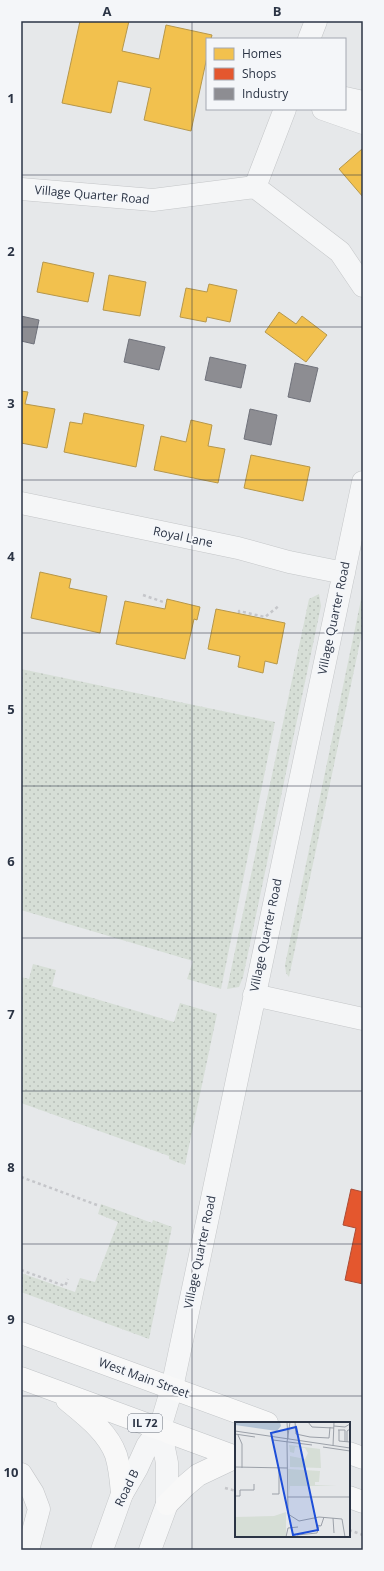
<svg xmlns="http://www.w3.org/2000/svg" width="384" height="1571" font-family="'Open Sans',sans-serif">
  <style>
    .grass { fill: url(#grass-dots) }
    .homes { fill: #f2c14e; stroke: #b6974b }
    .shops { fill: #e4572e; stroke: #ac4c35 }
    .industry { fill: #8d8d92; stroke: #70727b }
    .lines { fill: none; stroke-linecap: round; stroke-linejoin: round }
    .minor-casing { stroke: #c4c6c8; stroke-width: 23 }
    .major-casing { stroke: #c2c5c8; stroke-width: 23 }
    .path { stroke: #c5c6ca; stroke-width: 2.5; stroke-dasharray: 3 3; stroke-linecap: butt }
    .minor { stroke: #f5f6f7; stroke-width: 22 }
    .major { stroke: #f8f8f8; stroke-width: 22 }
    .grid { fill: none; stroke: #2b3445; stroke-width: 1; stroke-opacity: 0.55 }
    .labels { text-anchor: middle; stroke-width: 4; stroke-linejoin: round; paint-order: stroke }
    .shield { fill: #f4f6f9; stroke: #676e7b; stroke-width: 1 }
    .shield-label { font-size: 11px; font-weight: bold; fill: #2b3445 }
    .street-label { font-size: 12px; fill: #2b3445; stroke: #f4f6f9 }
    .inset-road { fill: none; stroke: #9ba0a8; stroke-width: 1 }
    .view { fill: #1d4ed8; fill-opacity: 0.15; stroke: #1d4ed8; stroke-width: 2 }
    .inset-edge { fill: none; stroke: #2b3445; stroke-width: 2 }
    .neatline { fill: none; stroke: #2b3445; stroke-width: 1.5 }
    .grid-label { font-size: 13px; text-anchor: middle; font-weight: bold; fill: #2b3445 }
  </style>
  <defs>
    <pattern id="grass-dots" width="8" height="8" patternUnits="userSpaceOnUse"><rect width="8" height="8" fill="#d6ded6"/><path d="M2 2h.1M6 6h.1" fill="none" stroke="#b8bfb9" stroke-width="1.8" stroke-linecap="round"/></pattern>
  </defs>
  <rect width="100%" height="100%" fill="#e6e8ea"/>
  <path class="grass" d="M363,590V628L289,977L286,973L285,965Z
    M319,594L321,606L243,977L239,987L227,989L309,599Z
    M21,669L275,722L221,989L187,979L193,961L21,910Z
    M33,964L56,970L52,986L174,1022L180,1003L217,1014L185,1165L169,1159V1156L21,1103V977L29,979Z
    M101,1204L152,1223L153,1220L172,1227L149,1339L21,1292V1273L75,1292L80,1278L95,1282L118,1222L98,1214Z"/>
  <path class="homes" d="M80,21H129L122,51L159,59L166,25L212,35L211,39H207V57L191,131L144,120L151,88L118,81L111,113L62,103Z
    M362,149L363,150V197L339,169Z
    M43,262L94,273L88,302L37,292Z
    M109,275L146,282L140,316L103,310Z
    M209,284L237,290L230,322L207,317L206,322L180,317L186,288L207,292Z
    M279,312L296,324L302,316L327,335L306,362L265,332Z
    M21,391L28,392L25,404L55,409L47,448L21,443Z
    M84,413L144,425L136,467L64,452L70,422L82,424Z
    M191,420L212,425L208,446L225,449L218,483L154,470L161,436L186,442Z
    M251,455L310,467L303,501L244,488Z
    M40,572L71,579L69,588L107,596L100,633L31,618Z
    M167,599L200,607L197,620L194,619L185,659L116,644L125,601L165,609Z
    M216,609L285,623L277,664L265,661L263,673L238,667L240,656L208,649Z"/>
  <path class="shops" d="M351,1189L363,1192V1284L345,1280L356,1228L343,1225Z"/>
  <path class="industry" d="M21,316L39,320L34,344L21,341Z
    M129,339L165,347L159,370L124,362Z
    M210,357L246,365L241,388L205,380Z
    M295,363L318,368L310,402L288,397Z
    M250,409L277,415L271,445L244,439Z"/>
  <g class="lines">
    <defs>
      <path id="minor" d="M309,39L316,21
        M345,98L363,102
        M323,109L363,123
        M255,187L285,109
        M21,189L153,200L255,187L340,252L363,286
        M21,503L238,548L289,562L344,573
        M254,995L363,1019
        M21,1474L33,1493L39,1509L28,1550
        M102,1550L122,1494L137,1468L147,1446L160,1428L172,1388L363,482
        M150,1550L167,1504V1463L160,1428"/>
      <path id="major" d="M21,1333L267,1423
        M21,1378L236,1457
        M67,1400C85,1415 108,1432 116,1455C120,1468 121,1481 122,1494
        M349,1453L363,1458
        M349,1497L363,1502
        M167,1504L185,1486L198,1475L236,1457"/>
    </defs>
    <use href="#minor" class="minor-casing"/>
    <use href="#major" class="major-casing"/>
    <path class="path" d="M143,595L166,603
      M239,613V611L265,617L280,605
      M21,1177L97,1205
      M21,1270L65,1286L68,1279
      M225,1488L236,1491
      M349,1530L363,1535"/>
    <use href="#minor" class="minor"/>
    <use href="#major" class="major"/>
  </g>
  <path class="grid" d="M192,21V1550M21,175H363M21,327H363M21,480H363M21,633H363M21,786H363M21,938H363M21,1091H363M21,1244H363M21,1396H363"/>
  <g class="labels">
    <rect class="shield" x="128" y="1414" width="34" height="18" rx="3"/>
    <g class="shield-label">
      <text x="145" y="1427">IL 72</text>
    </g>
    <g class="street-label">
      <text transform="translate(92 195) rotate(5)" y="4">Village Quarter Road</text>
      <text transform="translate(183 537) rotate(12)" y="4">Royal Lane</text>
      <text transform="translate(334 618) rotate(-78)" y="4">Village Quarter Road</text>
      <text transform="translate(266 935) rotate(-78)" y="4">Village Quarter Road</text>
      <text transform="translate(200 1252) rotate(-78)" y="4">Village Quarter Road</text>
      <text transform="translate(144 1378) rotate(20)" y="4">West Main Street</text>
      <text transform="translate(127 1488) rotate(-64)" y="4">Road B</text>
    </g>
  </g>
  <g transform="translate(235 1422)">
    <rect width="115" height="115" fill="#e6e8ea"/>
    <path d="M54,23L85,27L86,46L55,45V34L70,37L73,31L70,26L60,25L59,31L55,30ZM53,47L85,49L84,60H80V63L102,64H55L54,73Z" fill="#d6ded6"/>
    <path d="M51,90V115H0V95L39,94Z" fill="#d6ded6"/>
    <path d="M0,0H45L46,4L42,9L0,3Z" fill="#b4c4d5"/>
    <path class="inset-road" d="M52,0L53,17M55,0L52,20L53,92L64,99L84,95L107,97L110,115M60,0L61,12L75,15L94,16L95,5M73,0L77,5L99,6M81,0H100M99,4L110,5L115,2M103,8H110V19M104,8V19L115,20M0,9L115,26M0,12L20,15M3,13L7,22V46M38,18L77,23M112,20V9L115,7M98,24L99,0M88,25L115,29M0,45L52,46M37,72H44V46M0,74H5V68H19V62M52,75H115M80,96L82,103L86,104L89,95M98,96L99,111M62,113L82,111L84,104M51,115L53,106L63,105"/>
    <path class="view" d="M61,5L83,108L58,113L36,11Z"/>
    <rect width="115" height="115" class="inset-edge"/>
  </g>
  <rect width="384" height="1571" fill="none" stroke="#f4f6f9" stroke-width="44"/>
  <rect x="206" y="38" width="140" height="72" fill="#f4f6f9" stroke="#a4a8b1"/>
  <rect x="214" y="48" width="20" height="12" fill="#f2c14e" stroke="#a4a8b1"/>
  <text x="242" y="58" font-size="12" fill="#2b3445">Homes</text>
  <rect x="214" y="68" width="20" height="12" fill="#e4572e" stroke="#a4a8b1"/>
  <text x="242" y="78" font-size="12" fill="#2b3445">Shops</text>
  <rect x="214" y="88" width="20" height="12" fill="#8d8d92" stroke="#a4a8b1"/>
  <text x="242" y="98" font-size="12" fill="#2b3445">Industry</text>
  <rect x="22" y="22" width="340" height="1527" class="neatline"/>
  <g class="grid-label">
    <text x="107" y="16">A</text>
    <text x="277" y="16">B</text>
    <text x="11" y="103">1</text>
    <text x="11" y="256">2</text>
    <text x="11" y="408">3</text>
    <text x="11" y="561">4</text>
    <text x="11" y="714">5</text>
    <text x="11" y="866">6</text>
    <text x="11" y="1019">7</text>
    <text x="11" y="1172">8</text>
    <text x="11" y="1324">9</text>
    <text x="11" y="1477">10</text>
  </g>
</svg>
